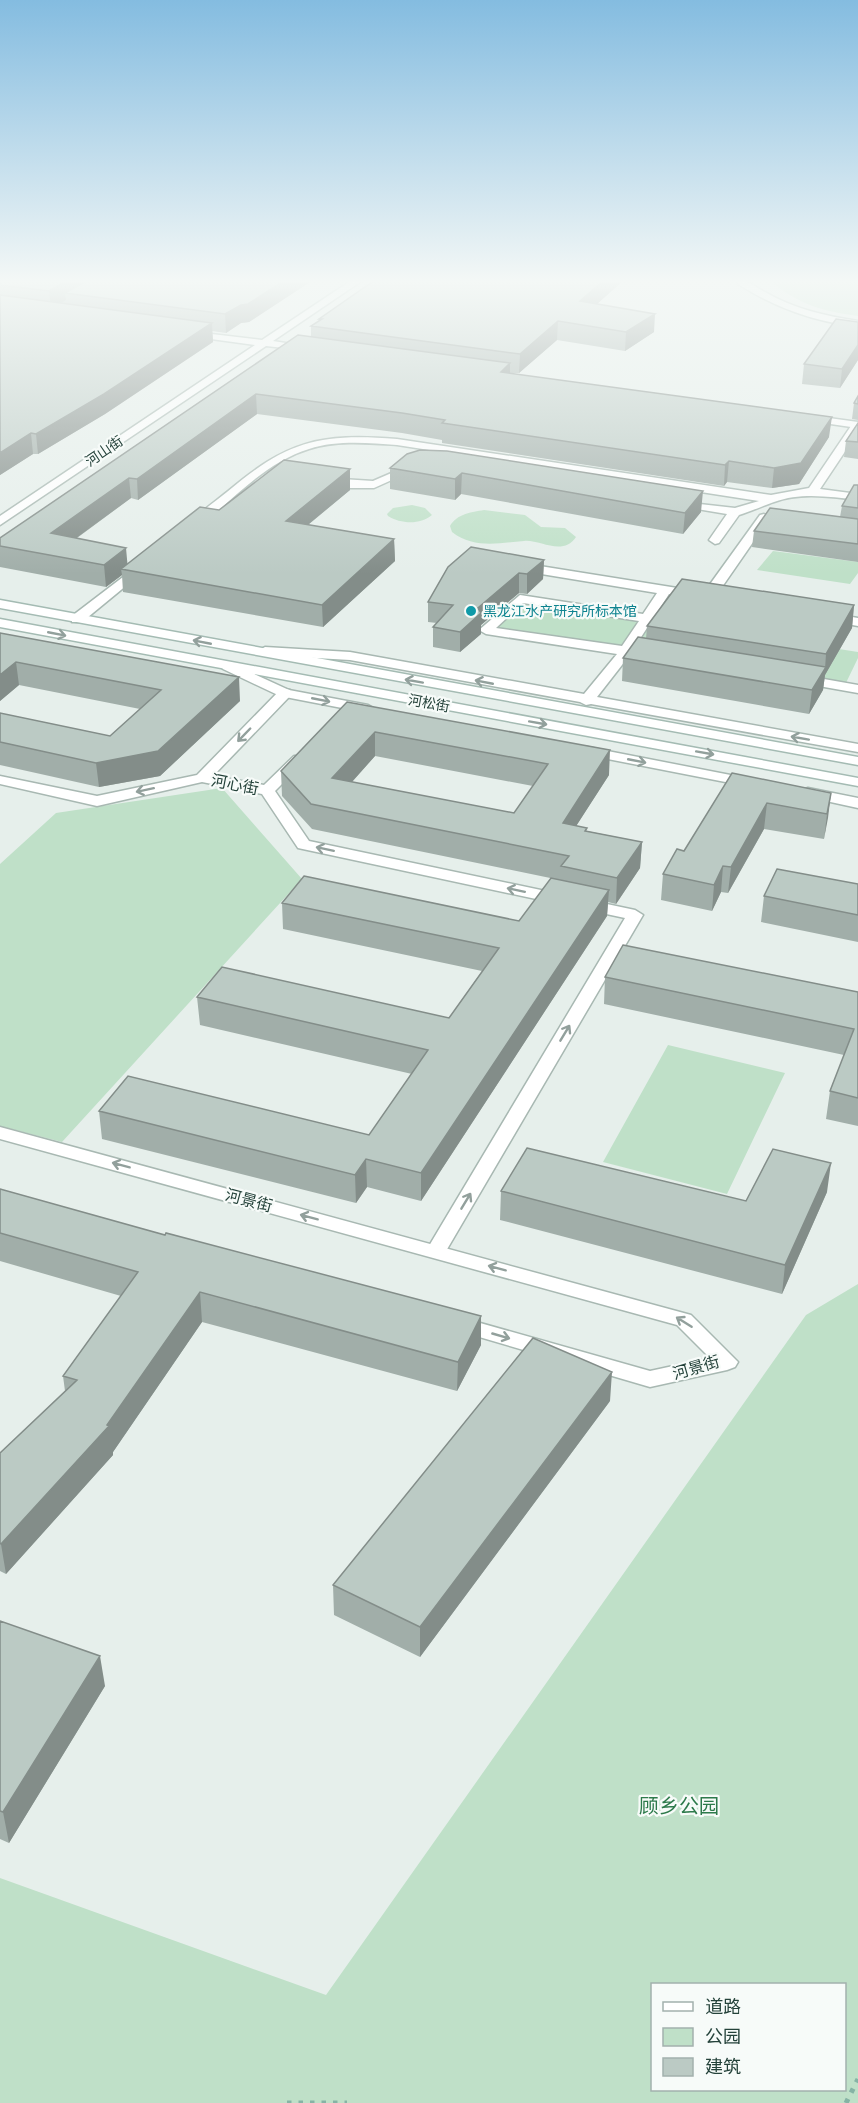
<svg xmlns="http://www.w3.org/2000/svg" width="858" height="2103" font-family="Quicksand,'Noto Sans SC',sans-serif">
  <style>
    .green { fill: #bfe0c8; fill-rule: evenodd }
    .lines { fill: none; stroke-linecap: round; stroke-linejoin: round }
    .service-casing { stroke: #a8b8b2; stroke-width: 3 }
    .minor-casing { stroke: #a8b8b2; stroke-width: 3 }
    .tertiary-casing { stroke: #a8b8b2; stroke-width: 3 }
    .secondary-casing { stroke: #a4bbb3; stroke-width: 3 }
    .path { stroke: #86b3a5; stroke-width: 5; stroke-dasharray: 4.5 7; stroke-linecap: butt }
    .service { fill: #fff; fill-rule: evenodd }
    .minor { fill: #fff; fill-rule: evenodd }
    .tertiary { fill: #fff; fill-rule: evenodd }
    .secondary { fill: #fff; fill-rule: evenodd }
    .wall { fill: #a1aea9; fill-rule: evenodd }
    .shaded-wall { fill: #838d89 }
    .building { fill: #bbcac4; stroke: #838d89; stroke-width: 1.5; fill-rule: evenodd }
    .oneway { stroke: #92a09c }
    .culture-dot { fill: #0f9aa8; stroke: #f7fbf9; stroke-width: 2 }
    .labels { text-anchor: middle; stroke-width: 4.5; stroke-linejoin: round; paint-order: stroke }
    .far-street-label { font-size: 14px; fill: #24423a; stroke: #f7fbf9 }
    .far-culture-label { font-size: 14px; fill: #0d838f; stroke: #f7fbf9; text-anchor: start }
    .street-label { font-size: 16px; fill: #24423a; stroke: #f7fbf9 }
    .near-park-label { font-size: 20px; fill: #2d7a4b; stroke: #f7fbf9 }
  </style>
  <rect width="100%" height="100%" fill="#e6efeb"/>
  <path class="green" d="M772,280H858V316C821,311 801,305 771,282Z
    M412,505L425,508L432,515C420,525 401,524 388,516L387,514L393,508Z
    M484,510L525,515L541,527L565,528L576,537C563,557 539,539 524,541C499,543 474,549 452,532L450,526C457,514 471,512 484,510Z
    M773,551L858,562V573L850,584L757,570Z
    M520,599L858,652V658L844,687L485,630Z
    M222,788L302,879L62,1142L0,1126V864L56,813Z
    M668,1045L785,1073L727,1194L603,1162Z
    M858,1284V2103H0V1878L326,1995L806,1315ZM652,1984H844V2090H652Z"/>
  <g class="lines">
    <defs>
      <path id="service" d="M285,689L290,690V696L213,776L264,785L294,756H304L306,759L304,762L275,791L309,841L635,910L643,915L446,1251L443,1256H429L426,1251L625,918L298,848L262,794L202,782L97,806L0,784V776L97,796L197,775L280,690Z"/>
      <path id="minor" d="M737,280C748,279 754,287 765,292C794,309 825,316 858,321V327C813,321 776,308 738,284Z
        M858,422V432L820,489L858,494V500C830,497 802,492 774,502C762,506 752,511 739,515L719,543L715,544L709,540L727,514L673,505V501L735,508L759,501L397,445C368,443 337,440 309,449C266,462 232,500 199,528L189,525C199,512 215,502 227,492C287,441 319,433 397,439L771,495L809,488L853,423Z
        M410,465L416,468L414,470L374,488H350L320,481L326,478L373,481Z
        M764,514L774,519L767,522L713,600H703V594L760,515Z
        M521,563L696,591L702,595L696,599L669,594L634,648L657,652V658L629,656L597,697L858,744V752L591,704L586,705L580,702L350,660L265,655L258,651L265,647L350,652L584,694L617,654L486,634L479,630L520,595L643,614L657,593L517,570L515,567ZM523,603L639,621L622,646L496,628Z
        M140,564L146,568L144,571L82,622H72V616Z
        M829,613L858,618V626L824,620L822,617Z
        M228,662L289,690L368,705L375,709L368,713L280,696L223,669L221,666Z
        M801,675L858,685V693L796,682V676Z
        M587,747L751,779L758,783L751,787L582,754L580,751L582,748Z
        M808,788L858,798V808L803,796L800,793L803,790Z"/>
      <path id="tertiary" d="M352,280H363L273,341L311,347V351L266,346L0,525V516L255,345L189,336L186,335V331L262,340Z
        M807,415L858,422V428L803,420V416Z
        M0,1127L691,1315L738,1362L735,1367L727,1370L650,1387L452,1329L448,1324L452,1319L459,1317L650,1371L710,1358L677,1325L0,1139Z"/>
      <path id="secondary" d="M0,600L858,757V765L0,608Z
        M0,619L858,778V786L0,627Z"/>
    </defs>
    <use href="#service" class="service-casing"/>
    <use href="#minor" class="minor-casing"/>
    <use href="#tertiary" class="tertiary-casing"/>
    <use href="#secondary" class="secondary-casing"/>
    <path class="path" d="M287,2103H347
      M846,2103L858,2079"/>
    <use href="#service" class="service"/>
    <use href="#minor" class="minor"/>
    <use href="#tertiary" class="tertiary"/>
    <use href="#secondary" class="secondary"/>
  </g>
  <path class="wall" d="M0,280H313L249,322L241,323L226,333L212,331L213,342L105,414L38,454H33L0,475Z
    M375,280H624L597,304L654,332L625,351L557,340L519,373H510L829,437L799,484L772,488L727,482L724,486L442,443V440L402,433L257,414L138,500L131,498L77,538L128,564L219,510L350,469V490L308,525L394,539L395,561L323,627L123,592L122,575L106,587L0,567V538L311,337V326L319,321V319Z
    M858,322V360L840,388L802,384L804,364Z
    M858,396V420L852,419L854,403Z
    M858,423V459L844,457L846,441Z
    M407,454L701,512L683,534L461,494L455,500L390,489V468Z
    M858,485V562L752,547L754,531L840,517L842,506Z
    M544,560L543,579L527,594L519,593L481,625V634L460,652L433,647V627L437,623L428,622V602Z
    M854,605L852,628L825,675L823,690L809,714L622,681L623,658L646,639L647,626Z
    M0,633L240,701L160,776L99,787L0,765V713L110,736L140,709L19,685L0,701Z
    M347,702L609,775L576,826L587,831L642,842L640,868L616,904L608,902L607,916L421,1201L367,1187L356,1203L102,1139L99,1111L369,1135L412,1074L200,1025L197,997L449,1018L482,971L283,929L282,903L519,921L560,880L312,829L282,796L281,771ZM375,756L533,786L514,813L352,782Z
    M732,773L831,793L824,839L764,829L728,893L721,892L712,911L661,900L663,874L684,851Z
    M858,884V942L761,922L764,896Z
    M605,977L858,992V1126L826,1119L830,1091L844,1055L604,1004Z
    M0,1189L165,1235L481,1316V1345L457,1391L202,1322L113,1452V1455L6,1574L0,1571V1453L65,1391L63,1376L121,1296L0,1261Z
    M501,1191L746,1201L827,1192L782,1294L500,1220Z
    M610,1401L420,1657L334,1615L333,1585Z
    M0,1621L105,1686L9,1843L0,1839Z"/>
  <path class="shaded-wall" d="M68,280H100L65,293L66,300L51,309L49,291Z
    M285,280H313L249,322L241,323L226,333L225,314L241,305Z
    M604,280H624L580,319V301Z
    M655,314L654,332L625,351L626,332Z
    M558,321L557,340L519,373L520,354Z
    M212,323L213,342L105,414L38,454L36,434Z
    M858,345V360L840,388L842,369Z
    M510,363V383L501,372Z
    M256,394L257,414L138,500L137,479Z
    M832,417L829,437L799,484L772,488L774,468Z
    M31,433L33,454L0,475V453Z
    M729,461L727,482L724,486L725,465Z
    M350,469V490L287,542L286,521Z
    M462,473L461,494L455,500V479Z
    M129,478L131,498L53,555L51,533Z
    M703,491L701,512L683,534L685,513Z
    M394,539L395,561L323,627L322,605Z
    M126,548L128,570L121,569L122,575L106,587L104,565Z
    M544,560L543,579L527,594V574Z
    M519,573V593L481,625V634L460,652V632L478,608Z
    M854,605L852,628L825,675L823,690L809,714L812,690L825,669L826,654Z
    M16,662L19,685L0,701V675Z
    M239,677L240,701L160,776L99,787L96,763Z
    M375,732V756L333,803L332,778Z
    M610,750L609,775L562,848L563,823Z
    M831,793L828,818L824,839L827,814Z
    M767,803L764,829L728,893L731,867Z
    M642,842L640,868L616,904L617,878Z
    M723,866L721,892L712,911L714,885Z
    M609,890L607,916L421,1201V1173Z
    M366,1159L367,1187L356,1203L355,1175Z
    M831,1163L827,1192L782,1294L785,1265Z
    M200,1292L202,1322L113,1452V1455L6,1574L1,1544L107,1425Z
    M481,1316V1345L457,1391L458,1362Z
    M612,1372L610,1401L420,1657V1627Z
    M100,1656L105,1686L9,1843L3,1812Z"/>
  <path class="building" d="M0,280H68L49,291L0,285Z
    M88,280H285L248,304L241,305L225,314L65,293Z
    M375,280H604L580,301L655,314L626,332L558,321L520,354L311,326L322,319H319Z
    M0,295L212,323L104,394L36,434L31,433L0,453Z
    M836,319L858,322V345L842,369L804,364Z
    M298,335L510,363L501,372L832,417L801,463L774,468L729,461L725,465L442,423L445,420L402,413L256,394L137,479L129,478L51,533L126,548L104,565L0,546V538Z
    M858,396V404L854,403Z
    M858,423V442L846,441Z
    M420,450L447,451L703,491L685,513L462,473L455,479L390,468L407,454Z
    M284,460L350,469L286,521L394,539L322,605L121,569L200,507L219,510Z
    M854,485H858V508L842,506Z
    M770,508L858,519V544L754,531Z
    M471,547L544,560L527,574L519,573L478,608L481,613L460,632L433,627L453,605L428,602L448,567Z
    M682,579L854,605L826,654L647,626Z
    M0,633L239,677L158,751L96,763L0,742V713L110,736L161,690L16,662L0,675Z
    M638,637L826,667L812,690L623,658Z
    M347,702L610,750L563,823L587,828L585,831L642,842L617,878L561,866L569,856L311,804L281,771ZM375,732L548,764L514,813L332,778Z
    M732,773L831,793L827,814L767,803L731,867L723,866L714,885L663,874L677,849L684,851Z
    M777,869L858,884V915L764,896Z
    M304,876L519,921L551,878L609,890L421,1173L366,1159L355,1175L99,1111L128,1076L369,1135L428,1050L197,997L222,967L449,1018L499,948L282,903Z
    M623,945L858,992V1098L830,1091L854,1029L605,977Z
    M527,1148L746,1201L773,1149L831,1163L785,1265L501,1191Z
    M0,1189L165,1235L166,1233L481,1316L458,1362L200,1292L107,1425L109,1426L1,1544L0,1543V1453L77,1380L63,1376L138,1272L0,1233Z
    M533,1338L612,1372L420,1627L333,1585Z
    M0,1621L100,1656L3,1812L0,1811Z"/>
  <defs><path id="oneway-shaft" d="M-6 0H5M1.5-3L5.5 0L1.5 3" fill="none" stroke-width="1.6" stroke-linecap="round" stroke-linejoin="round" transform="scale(1.5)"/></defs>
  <g class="oneway">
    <use href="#oneway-shaft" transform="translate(57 634) rotate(11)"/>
    <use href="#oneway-shaft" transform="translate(202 642) rotate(-169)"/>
    <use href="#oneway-shaft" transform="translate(414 681) rotate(-170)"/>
    <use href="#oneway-shaft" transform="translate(484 682) rotate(-169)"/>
    <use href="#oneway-shaft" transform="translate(321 700) rotate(11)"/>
    <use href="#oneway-shaft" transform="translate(538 723) rotate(10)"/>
    <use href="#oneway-shaft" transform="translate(244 735) rotate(134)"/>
    <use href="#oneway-shaft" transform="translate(800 738) rotate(-170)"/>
    <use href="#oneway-shaft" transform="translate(705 753) rotate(10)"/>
    <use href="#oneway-shaft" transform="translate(637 761) rotate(11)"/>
    <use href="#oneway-shaft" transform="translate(145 790) rotate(168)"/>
    <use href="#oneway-shaft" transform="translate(325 849) rotate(-168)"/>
    <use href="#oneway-shaft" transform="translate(516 890) rotate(-168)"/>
    <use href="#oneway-shaft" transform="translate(565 1033) rotate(-59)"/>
    <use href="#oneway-shaft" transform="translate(121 1165) rotate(-165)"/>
    <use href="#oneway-shaft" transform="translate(466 1201) rotate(-59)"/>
    <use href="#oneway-shaft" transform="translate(309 1217) rotate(-165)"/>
    <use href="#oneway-shaft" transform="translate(497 1268) rotate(-165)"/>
    <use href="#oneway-shaft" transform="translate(684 1322) rotate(-148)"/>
    <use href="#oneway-shaft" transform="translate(501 1336) rotate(16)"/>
  </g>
  <linearGradient id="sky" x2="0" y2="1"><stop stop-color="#84bce0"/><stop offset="0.49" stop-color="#f4f8f6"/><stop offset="1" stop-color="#f4f8f6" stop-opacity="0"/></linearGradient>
  <rect width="858" height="574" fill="url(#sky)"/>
  <circle class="culture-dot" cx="471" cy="611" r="6"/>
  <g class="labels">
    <g class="far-street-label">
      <text transform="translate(104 451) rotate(-34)" y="5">河山街</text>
      <text transform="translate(429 703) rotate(10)" y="5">河松街</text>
    </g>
    <g class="far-culture-label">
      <text x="483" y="616">黑龙江水产研究所标本馆</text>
    </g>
    <g class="street-label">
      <text transform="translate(235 784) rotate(11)" y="6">河心街</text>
      <text transform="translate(249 1200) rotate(15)" y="6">河景街</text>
      <text transform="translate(696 1367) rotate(-16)" y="6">河景街</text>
    </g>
    <g class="near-park-label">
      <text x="679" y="1813">顾乡公园</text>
    </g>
  </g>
  <rect x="651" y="1983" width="195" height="108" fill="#f7fbf9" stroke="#a3b1ad" stroke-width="1.5"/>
  <rect x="663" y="2002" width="30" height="9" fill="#ffffff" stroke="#a3b1ad" stroke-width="1.5"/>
  <text x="705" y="2013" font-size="18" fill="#24423a">道路</text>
  <rect x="663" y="2028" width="30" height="18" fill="#bfe0c8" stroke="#a3b1ad" stroke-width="1.5"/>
  <text x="705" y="2043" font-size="18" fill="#24423a">公园</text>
  <rect x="663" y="2058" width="30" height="18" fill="#bbcac4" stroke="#a3b1ad" stroke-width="1.5"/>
  <text x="705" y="2073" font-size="18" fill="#24423a">建筑</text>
</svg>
